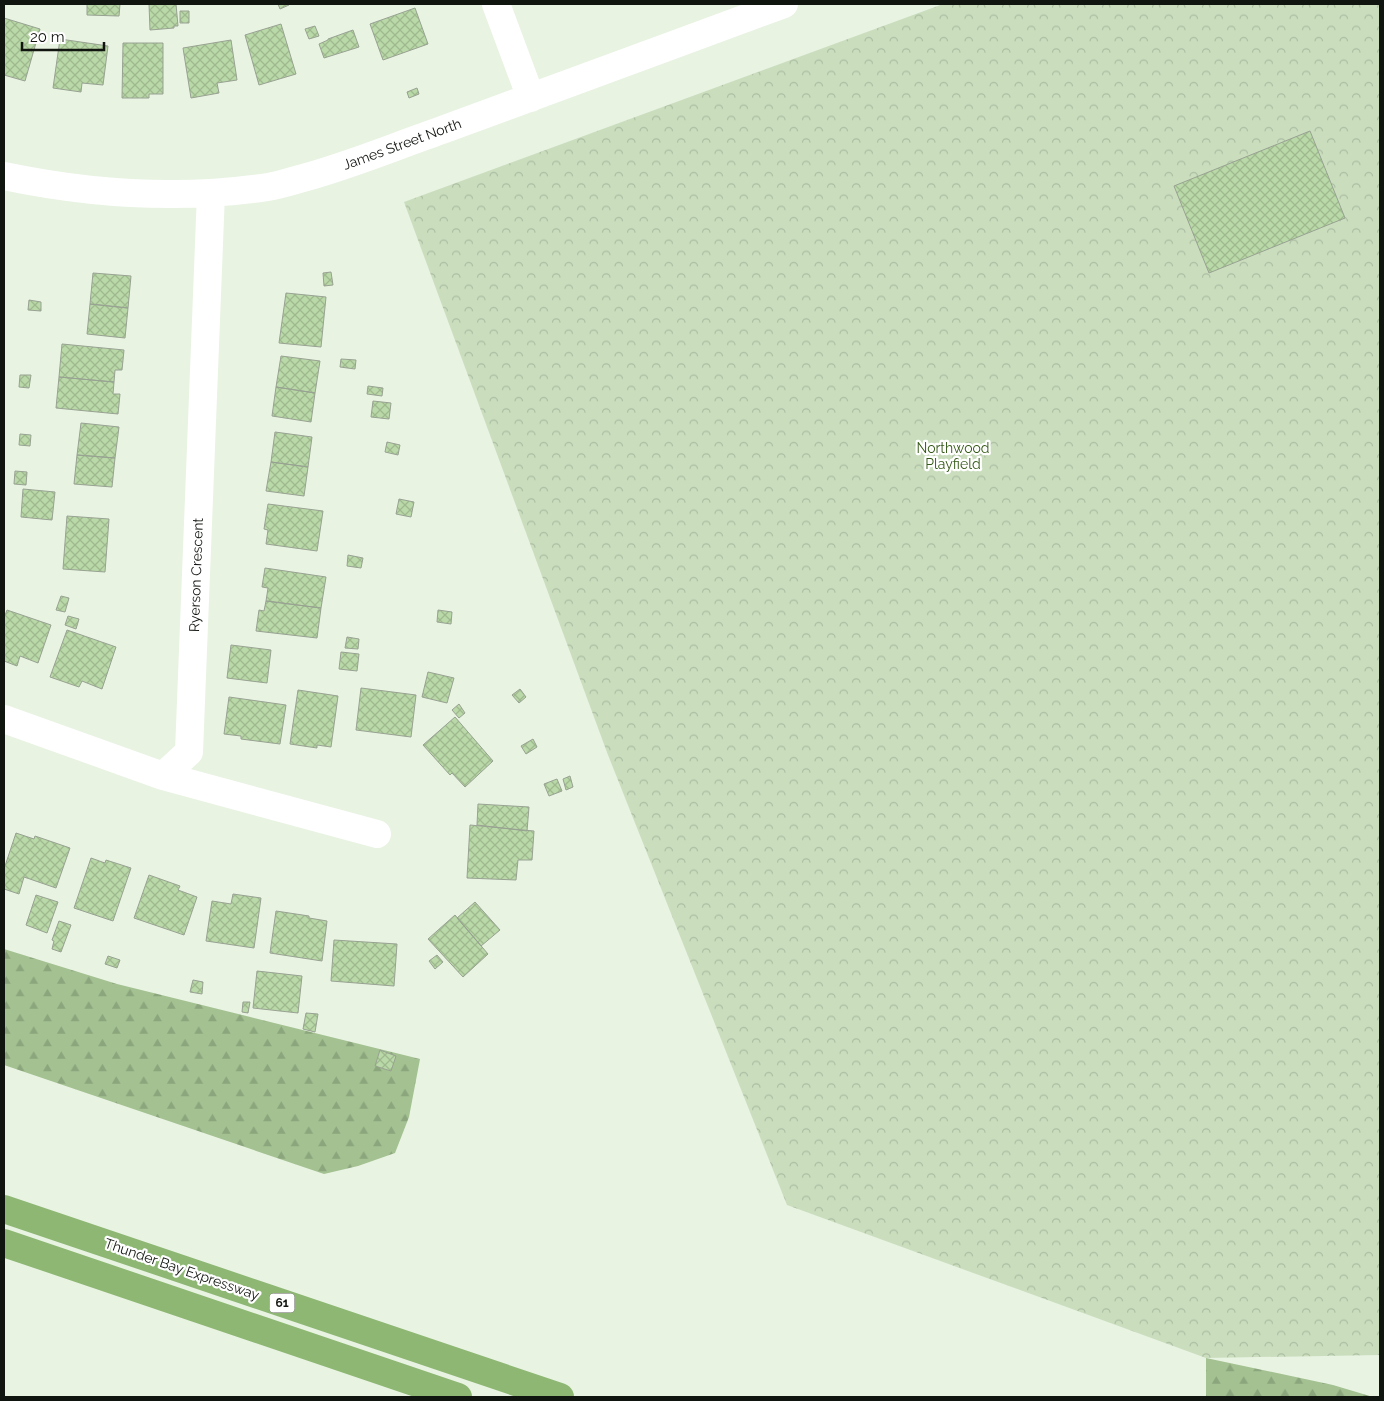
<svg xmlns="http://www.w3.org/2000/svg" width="1384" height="1401" font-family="Raleway,sans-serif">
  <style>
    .forest { fill: url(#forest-firs) }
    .park { fill: url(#park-crowns) }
    .building { fill: url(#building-cross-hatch); stroke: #98a292 }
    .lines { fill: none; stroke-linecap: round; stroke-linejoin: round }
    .minor { stroke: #fff; stroke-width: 28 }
    .highway { stroke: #8db773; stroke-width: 28 }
    .labels { text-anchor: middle; stroke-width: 4.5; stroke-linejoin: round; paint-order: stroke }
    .shield { fill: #fff; stroke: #585b57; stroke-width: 1 }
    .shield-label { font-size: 12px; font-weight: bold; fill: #11150f }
    .street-label { font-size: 14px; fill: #11150f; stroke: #fff }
    .park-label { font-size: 14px; fill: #345916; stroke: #fff }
  </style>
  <defs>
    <pattern id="forest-firs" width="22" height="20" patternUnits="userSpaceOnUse" patternTransform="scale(1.25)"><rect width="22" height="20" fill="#a3c191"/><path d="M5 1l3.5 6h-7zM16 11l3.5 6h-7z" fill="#8ba57c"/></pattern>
    <pattern id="park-crowns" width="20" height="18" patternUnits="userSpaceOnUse" patternTransform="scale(1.25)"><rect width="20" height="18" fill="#cadebe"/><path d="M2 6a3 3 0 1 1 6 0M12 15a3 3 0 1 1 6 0" fill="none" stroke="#acbea2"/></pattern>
    <pattern id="building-cross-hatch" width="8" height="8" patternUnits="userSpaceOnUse" patternTransform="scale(1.25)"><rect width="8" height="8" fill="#bad9a8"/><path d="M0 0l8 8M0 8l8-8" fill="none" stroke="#9fb98f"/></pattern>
  </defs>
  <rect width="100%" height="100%" fill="#e8f3e2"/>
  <path class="forest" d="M4,949L117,984L420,1059L409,1117L395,1153L358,1166L324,1174L4,1065Z
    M1206,1358L1333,1385L1373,1397H1206Z"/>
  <path class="park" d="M943,4H1380V1355L1206,1358L787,1205L608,755L404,202Z"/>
  <path class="building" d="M87,4H120L119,16L87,15Z
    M149,4H176L178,26H174V28L150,30Z
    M278,4H288L289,5L280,9Z
    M415,8L428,44L383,60L370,24Z
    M180,11H189V23H180Z
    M4,18L40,29L25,81L4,75Z
    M281,24L296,74L259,85L245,35Z
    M315,26L319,36L309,39L305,29Z
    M353,30L359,47L324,58L319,44L328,40V39Z
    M60,39L108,46L103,85L82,83L81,92L53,88Z
    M231,40L237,80L217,83L219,93L191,98L183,48Z
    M123,43H163V94H149V98H122Z
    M417,88L419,94L409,98L407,92Z
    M1310,131L1345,218L1209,273L1174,186Z
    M331,272L333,285L324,286L323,273Z
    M93,273L131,276L128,308L90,304Z
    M286,293L326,297L321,347L279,343Z
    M29,300L41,302V311L28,310Z
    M90,304L128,308L125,338L87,334Z
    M62,344L124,350L122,370H115L114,382L59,377Z
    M281,356L320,361L315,393L276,387Z
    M341,359L356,360L355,369L340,367Z
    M20,375H31L29,388L19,387Z
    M59,377L114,382L113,394H120L118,414L56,408Z
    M368,386L383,388L382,396L367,394Z
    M276,387L315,393L311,422L272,416Z
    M373,401L391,403L389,419L371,417Z
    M81,423L119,427L115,458L77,455Z
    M275,432L312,437L308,467L271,462Z
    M20,434L31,435L30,446L19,445Z
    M387,442L400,445L398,455L385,452Z
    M77,455L115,458L112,487L74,484Z
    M271,462L308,467L304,496L266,491Z
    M15,471L27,472L26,485L14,484Z
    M23,489L55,492L52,520L21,517Z
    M399,499L414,502L411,517L396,514Z
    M268,504L323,511L317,551L266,544L268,530L264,529Z
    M67,516L109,519L105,572L63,569Z
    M348,555L363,558L361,568L347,566Z
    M265,568L326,577L321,608L266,601L268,588L262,587Z
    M61,596L69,598L65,612L56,610Z
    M266,601L321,608L317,638L256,631L259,610L264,611Z
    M7,610L51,625L38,663L20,656L17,666L4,661V618Z
    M438,610L452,612L451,624L437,622Z
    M68,616L79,619L76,629L65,625Z
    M67,630L116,647L102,689L82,681L79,687L50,677Z
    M347,637L359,639L358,649L345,648Z
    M231,645L271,650L267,683L227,678Z
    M341,652L359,654L357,671L339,669Z
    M428,672L454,678L447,703L422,697Z
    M361,688L416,695L411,737L356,730Z
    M520,689L526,697L519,703L512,695Z
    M298,690L338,696L331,747L317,745V748L290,744Z
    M229,697L286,705L280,744L241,739V736L224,734Z
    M459,704L465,713L459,718L452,710Z
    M455,717L493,761L465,787L452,773L450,775L423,745Z
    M533,739L537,747L526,754L521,746Z
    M570,776L573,787L566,790L563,779Z
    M557,779L562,791L549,796L544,784Z
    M478,804L529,807L527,831L477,825Z
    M470,825L534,831L532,860H518L516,880L467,878Z
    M16,833L34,839L35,836L70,848L56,888L24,877L19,894L4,889V869Z
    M91,858L105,863L106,860L131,868L113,921L74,908Z
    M149,875L180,886L178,890L197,897L184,935L134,918Z
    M233,894L261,898L254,948L206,941L212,901L231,904Z
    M36,895L58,902L47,933L26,925Z
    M475,902L500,930L481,946L457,918Z
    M276,911L309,916V918L327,921L322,961L270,953Z
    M455,915L488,954L463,977L428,939Z
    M59,921L71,925L61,952L52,949L54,941L52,940Z
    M334,940L397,944L394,986L331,981Z
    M437,955L443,962L435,969L429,961Z
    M108,956L120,960L117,968L105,964Z
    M257,971L302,976L298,1013L253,1008Z
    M193,980L203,982L202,994L190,992Z
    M243,1002H250L248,1013L242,1012Z
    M306,1013L318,1014L315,1032L303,1029Z
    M380,1050L396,1056L391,1071L375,1066Z"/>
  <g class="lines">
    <path class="minor" d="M496,4L531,98
      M4,176C90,194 181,200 268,187C280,185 292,181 303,178C351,165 396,146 442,130C556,89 670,46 784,4
      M4,719L163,776L189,752L211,193
      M163,776L377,834"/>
    <path class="highway" d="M4,1209L560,1397
      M4,1243L458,1397"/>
  </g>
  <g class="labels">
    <rect class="shield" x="269.5" y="1293.5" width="25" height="19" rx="4"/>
    <g class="shield-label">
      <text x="282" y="1307">61</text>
    </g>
    <g class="street-label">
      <text transform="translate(402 144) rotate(-20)" y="5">James Street North</text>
      <text transform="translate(196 575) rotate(-88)" y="5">Ryerson Crescent</text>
      <text transform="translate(182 1269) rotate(19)" y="5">Thunder Bay Expressway</text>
    </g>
    <g class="park-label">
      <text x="953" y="453">Northwood<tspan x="953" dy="16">Playfield</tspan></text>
    </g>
  </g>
  <rect width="1384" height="1401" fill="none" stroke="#11150f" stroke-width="10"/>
  <path d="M22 42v8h82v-8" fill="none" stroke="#11150f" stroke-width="2.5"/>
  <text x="30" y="42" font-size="15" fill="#11150f" stroke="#ffffff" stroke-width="4" paint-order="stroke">20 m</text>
</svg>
